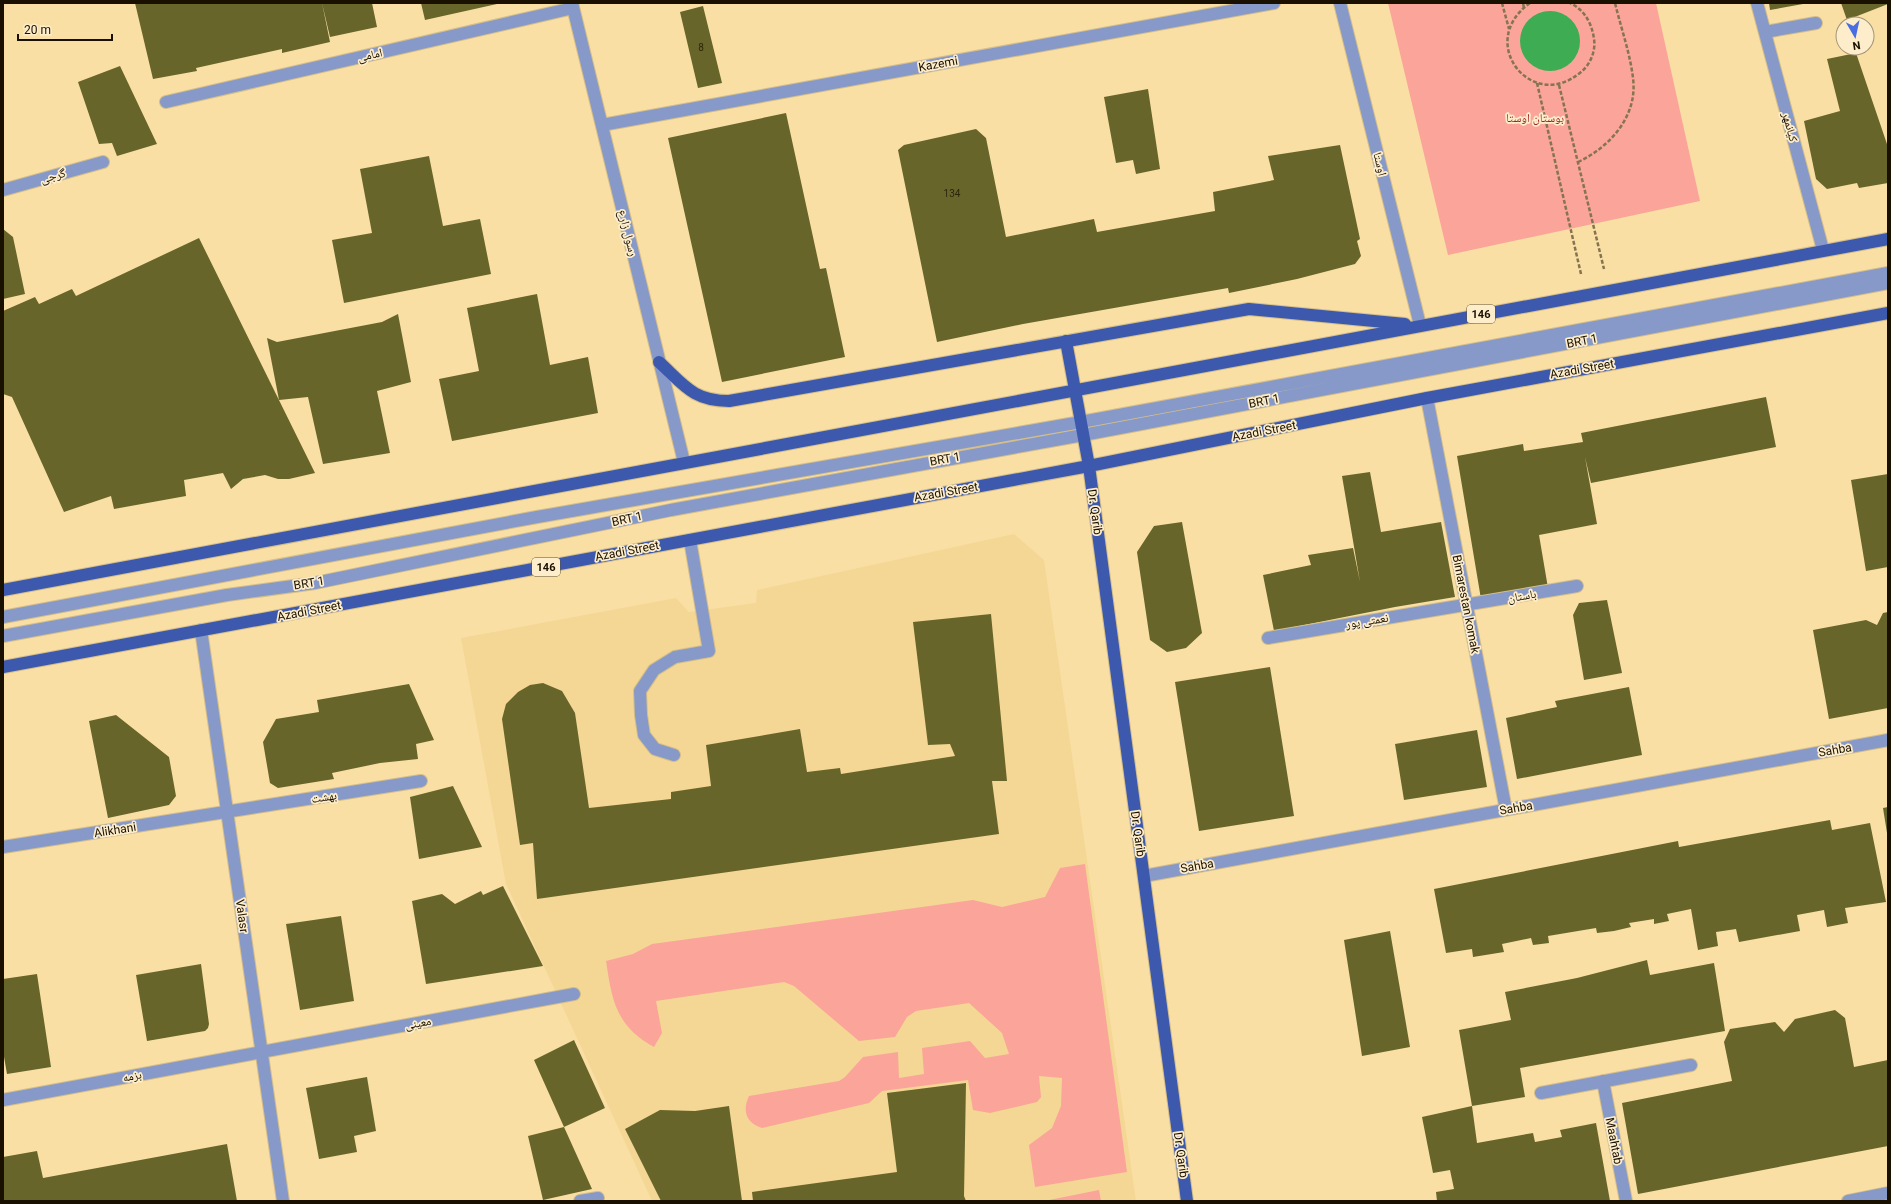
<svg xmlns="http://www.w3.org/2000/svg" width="1891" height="1204" font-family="Roboto,'Noto Naskh Arabic',sans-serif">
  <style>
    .built { fill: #f4d794 }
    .green { fill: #fba49a }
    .water { fill: #3dac52 }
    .building { fill: #68652a }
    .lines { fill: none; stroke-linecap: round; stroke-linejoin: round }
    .minor-casing { stroke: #d5be8a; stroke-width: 14 }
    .major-casing { stroke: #d5be8a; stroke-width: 14 }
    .path { stroke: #85744f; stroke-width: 2.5; stroke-dasharray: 4 2; stroke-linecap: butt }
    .minor { stroke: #8699c9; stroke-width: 12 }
    .major { stroke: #3c59ae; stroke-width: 12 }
    .labels { text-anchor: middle; stroke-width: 3.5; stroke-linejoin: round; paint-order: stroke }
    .number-label { font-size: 10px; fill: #2d250a }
    .shield { fill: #fdedca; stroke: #5d523d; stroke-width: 1 }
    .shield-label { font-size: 11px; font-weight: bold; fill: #191000 }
    .street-label { font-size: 12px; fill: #191000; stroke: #fdedca }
    .park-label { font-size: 12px; fill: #9b2422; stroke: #fdedca }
  </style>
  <rect width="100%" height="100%" fill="#f9dfa4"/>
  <path class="built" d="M1014,534L1044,560L1136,1201H652L506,884L461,638L676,598L689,612L756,603L757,590Z"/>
  <path class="green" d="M1388,3H1656L1700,201L1448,255Z
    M1085,864L1127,1172L1035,1187L1029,1145L1052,1128L1061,1106L1062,1078L1039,1076L1041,1097L1037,1102L990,1113L973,1110L968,1080L882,1091L869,1103L762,1128C746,1123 742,1111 749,1096L839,1081L845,1077L863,1057L898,1052L899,1078L924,1074L922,1048L970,1041L985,1058L1009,1054L1002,1033L969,1003L916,1011L907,1017L895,1037L859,1041L794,986L784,982L656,1001L662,1033L654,1047C616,1026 612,1001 606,961L633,954L652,944L973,900L1002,907L1045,897L1060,868Z
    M1099,1190L1101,1201H1044Z"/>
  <path class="water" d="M1520 41a30 30 0 1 1 60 0a30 30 0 1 1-60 0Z"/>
  <path class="building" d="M135,3H322L330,42L282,53V49L196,68L197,71L153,79Z
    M322,3H372L377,27L330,37Z
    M421,3H497V4L425,20Z
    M1769,3H1803V4L1770,10Z
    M1841,3H1888V4L1847,20Z
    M703,6L722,83L698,88L680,12Z
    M1856,53L1888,147V183L1859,188L1857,183L1827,189L1816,179L1804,121L1840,111L1827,59Z
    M120,66L157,144L117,156L112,143L99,144L78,82Z
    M1148,89L1160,169L1136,174L1133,160L1116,163L1104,97Z
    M786,113L820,269L826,268L845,357L722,382L668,138Z
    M976,129L986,138L1006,237L1094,219L1097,232L1215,211L1213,192L1274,180L1268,156L1340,145L1360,239L1357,241L1361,256L1355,264L1297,279L1229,293L1228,288L1023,324L937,342L898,150L904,145Z
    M429,156L443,226L480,219L491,274L344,303L332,240L372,233L360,169Z
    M3,229L13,237L25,294L3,299Z
    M199,238L315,473L289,479H278L265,475L243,479L231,489L223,473L184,480L186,496L114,509L111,496L64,512L12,397L3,394V311L35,297L39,304L72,289L76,296Z
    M537,294L550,365L588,357L598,413L452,441L439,379L479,371L467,308Z
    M398,314L411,382L377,391L390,453L323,464L308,397L279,400L267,338L277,342L382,322Z
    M1766,397L1776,447L1591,483L1585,457L1597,524L1539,535L1548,588L1481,599L1457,456L1523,444L1524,451L1583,442L1581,433Z
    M1370,472L1381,532L1441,522L1455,597L1395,607L1274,631L1263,575L1311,565L1308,555L1353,548L1360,582L1342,476Z
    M1888,474V567L1866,571L1851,480Z
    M1182,522L1202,633L1186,648L1167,652L1150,640L1137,552L1154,526Z
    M1607,600L1622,673L1584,680L1573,615L1579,603Z
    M1888,612V708L1829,719L1813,630L1866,620L1877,625L1883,613Z
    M991,614L1007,781H992L999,834L537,899L533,843L520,845L502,719L506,704L518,692L530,685L543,683L562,691L575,713L589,808L671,799V792L711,786L706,745L800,729L807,772L840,768L841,774L955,756L950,744L928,745L913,622Z
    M1270,667L1294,816L1199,831L1175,682Z
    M409,684L434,740L416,744L418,759L380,763L332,773L334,779L278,788L270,783L263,742L276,719L319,712L317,700Z
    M1629,687L1642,755L1517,779L1506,718L1557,707L1555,701Z
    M116,715L169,757L176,796L169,805L108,818L89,721Z
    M1477,730L1487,787L1404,800L1395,744Z
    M453,786L482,847L419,859L410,797Z
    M1888,807V832L1887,833L1883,808Z
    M1830,820L1832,830L1870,823L1886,902L1845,908L1848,923L1827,927L1824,910L1797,915L1800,931L1739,942L1736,929L1716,932L1718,946L1698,950L1691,909L1667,914L1669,921L1654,924V919L1629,923L1631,927L1614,931L1597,933L1596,928L1548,936L1549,943L1533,945L1531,938L1502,944L1504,952L1473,957L1472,949L1446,953L1434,889L1678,841L1679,847Z
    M503,886L543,966L426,984L412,901L442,894L455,904L481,891L483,895Z
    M341,916L354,1001L300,1010L286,924Z
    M1390,931L1410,1047L1362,1056L1344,940Z
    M1647,960L1650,975L1714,963L1725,1031L1520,1068L1525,1097L1472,1106L1477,1143L1533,1133L1535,1142L1562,1137L1560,1130L1596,1123L1610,1201H1437L1436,1192L1454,1189L1450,1170L1433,1173L1422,1117L1472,1106L1459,1030L1511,1020L1505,992L1577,978Z
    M201,964L209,1024L208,1028L205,1031L147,1041L136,975Z
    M37,974L51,1067L7,1074L3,1051V979Z
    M1835,1010L1845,1018L1854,1067L1888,1060V1146L1638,1194L1622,1103L1732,1081L1724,1042L1730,1029L1775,1022L1784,1032L1795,1019Z
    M574,1040L605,1108L564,1127L534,1060Z
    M367,1077L376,1131L354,1136L357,1152L319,1159L306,1088Z
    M966,1083L964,1196L966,1201H753L752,1192L897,1172L887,1093Z
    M729,1106L742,1201H661L625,1129L660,1110L695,1111Z
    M564,1127L592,1189L543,1200L528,1136Z
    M227,1144L237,1201H3V1157L37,1151L43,1178Z"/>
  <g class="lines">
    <defs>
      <path id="minor" d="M572,3L684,462
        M1340,3L1420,325
        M1757,3L1823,250
        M1765,32L1816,23
        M166,102L573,8
        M602,125L1274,3
        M3,190L103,162
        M1427,398L1506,810
        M3,617L537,517L1081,422L1888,273
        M201,630L283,1201
        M3,636L227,595L315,583L671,510L1083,435L1888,283
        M1268,638L1577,586
        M674,755L655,749L644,735L641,715L640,691L654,670L675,657L709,651L690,540
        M3,847L421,781
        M1144,876L1888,740
        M1603,1081L1626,1201
        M1541,1093L1691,1065
        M3,1100L574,994
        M580,1201L598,1198
        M1848,1201L1888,1193"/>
      <path id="major" d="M1066,341L1089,466L1187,1201
        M659,362C684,385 693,401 729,401L1249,309L1405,324
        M3,590L1888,239
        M3,667L1089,466L1427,398L1888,313"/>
    </defs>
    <use href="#minor" class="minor-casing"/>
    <use href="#major" class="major-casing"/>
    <path class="path" d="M1502,3L1509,29
      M1523,3L1524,8
      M1530,3C1475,42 1532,114 1581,72C1590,65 1596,51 1594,39C1592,24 1585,10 1570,3
      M1537,83L1581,274
      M1559,85L1604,269
      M1578,162C1610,147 1638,116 1633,78C1630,53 1621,28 1615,3"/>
    <use href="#minor" class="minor"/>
    <use href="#major" class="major"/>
  </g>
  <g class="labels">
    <g class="number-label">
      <text x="701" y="51">8</text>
      <text x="952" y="197">134</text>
    </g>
    <g class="shield">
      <rect x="1467" y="305" width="28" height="18" rx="3"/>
      <rect x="532" y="558" width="28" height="18" rx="3"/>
    </g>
    <g class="shield-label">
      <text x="1481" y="318">146</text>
      <text x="546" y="571">146</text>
    </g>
    <g class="street-label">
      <text transform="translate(370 55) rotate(-13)" y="4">امامی</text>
      <text transform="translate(938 64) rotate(-10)" y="4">Kazemi</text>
      <text transform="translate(1790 127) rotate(75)" y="4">کیانمهر</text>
      <text transform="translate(1380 164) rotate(76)" y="4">اوستا</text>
      <text transform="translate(53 176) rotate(-16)" y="4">گرجی</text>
      <text transform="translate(628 233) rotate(76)" y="4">رسول زارع</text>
      <text transform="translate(1582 341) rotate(-11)" y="4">BRT 1</text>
      <text transform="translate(1582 369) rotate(-10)" y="4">Azadi Street</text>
      <text transform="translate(1264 401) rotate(-11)" y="4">BRT 1</text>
      <text transform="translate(1264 431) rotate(-11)" y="4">Azadi Street</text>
      <text transform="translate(945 459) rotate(-10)" y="4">BRT 1</text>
      <text transform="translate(946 492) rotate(-10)" y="4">Azadi Street</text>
      <text transform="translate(1095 512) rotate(82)" y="4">Dr. Qarib</text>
      <text transform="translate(627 519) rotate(-12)" y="4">BRT 1</text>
      <text transform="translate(627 551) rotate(-11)" y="4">Azadi Street</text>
      <text transform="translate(309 583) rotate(-9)" y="4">BRT 1</text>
      <text transform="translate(1522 596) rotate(-10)" y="4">باستان</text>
      <text transform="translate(1466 604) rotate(79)" y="4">Bimarestan komak</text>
      <text transform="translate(309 611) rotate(-11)" y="4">Azadi Street</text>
      <text transform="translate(1367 621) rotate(-9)" y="4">نعمتی پور</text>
      <text transform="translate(1835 750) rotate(-10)" y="4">Sahba</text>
      <text transform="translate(324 797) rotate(-9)" y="4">بهشت</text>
      <text transform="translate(1516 808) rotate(-10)" y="4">Sahba</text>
      <text transform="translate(115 830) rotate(-9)" y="4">Alikhani</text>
      <text transform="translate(1138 834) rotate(82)" y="4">Dr. Qarib</text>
      <text transform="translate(1197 866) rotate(-10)" y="4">Sahba</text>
      <text transform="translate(242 916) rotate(82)" y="4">Valasr</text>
      <text transform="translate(418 1023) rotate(-10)" y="4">معینی</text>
      <text transform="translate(132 1076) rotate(-11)" y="4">بزمه</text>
      <text transform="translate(1614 1141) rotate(79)" y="4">Maahtab</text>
      <text transform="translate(1181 1155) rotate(82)" y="4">Dr. Qarib</text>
    </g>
    <g class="park-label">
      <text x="1535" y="122">بوستان اوستا</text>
    </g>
  </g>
  <rect width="1891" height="1204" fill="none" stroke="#191000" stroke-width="8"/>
  <g transform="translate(1855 36) rotate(171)"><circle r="19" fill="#fdedca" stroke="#a29579"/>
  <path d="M0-3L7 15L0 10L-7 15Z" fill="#486ee1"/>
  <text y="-6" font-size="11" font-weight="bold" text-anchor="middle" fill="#191000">N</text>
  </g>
  <path d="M18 34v6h94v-6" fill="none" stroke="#191000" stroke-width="2"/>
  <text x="24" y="34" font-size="12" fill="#191000" stroke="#fdedca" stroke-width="3" paint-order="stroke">20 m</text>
</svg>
